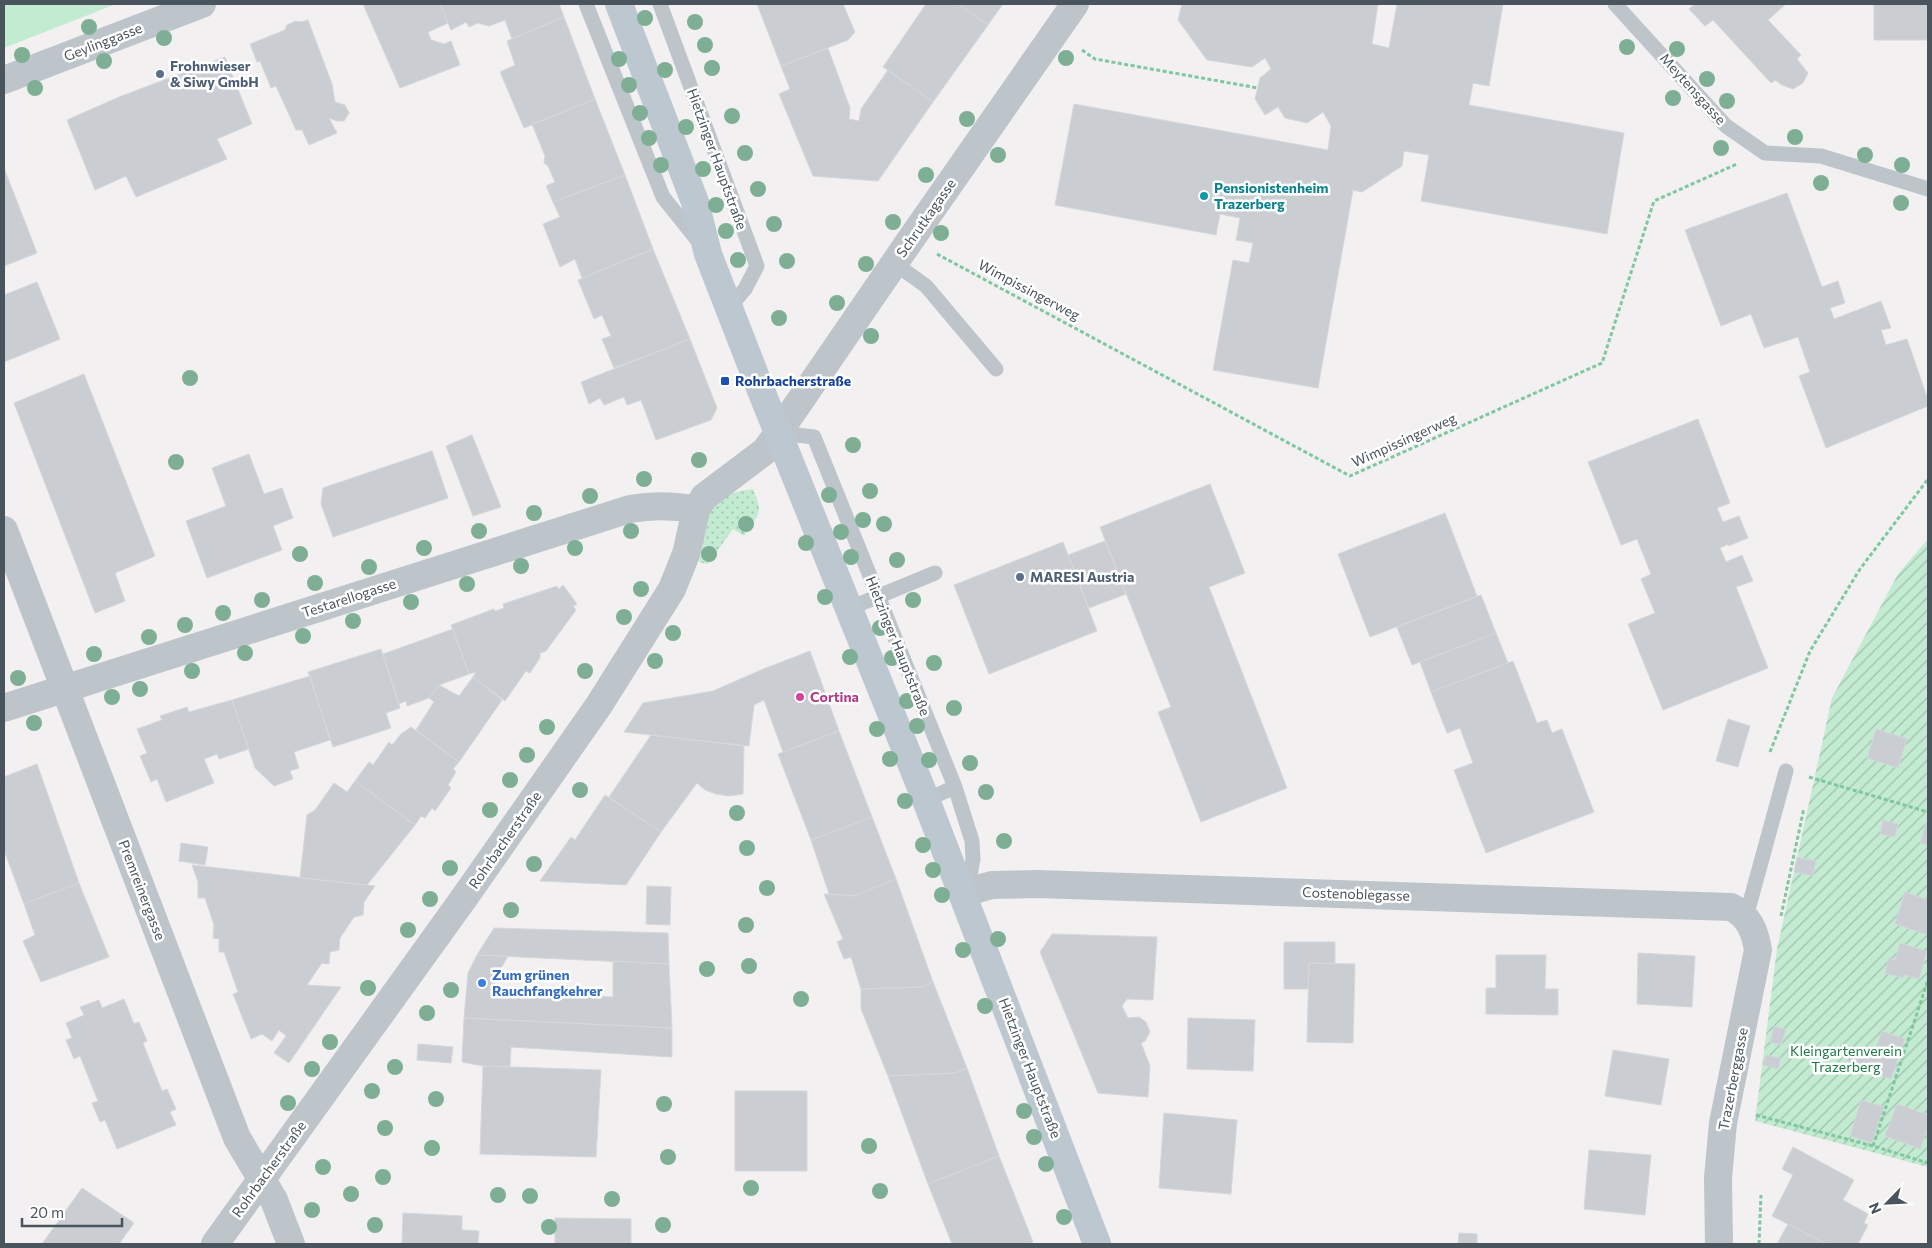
<svg xmlns="http://www.w3.org/2000/svg" width="1932" height="1248" font-family="Commissioner,sans-serif">
  <style>
    .grass { fill: url(#grass-dots) }
    .garden { fill: url(#garden-furrows) }
    .pitch { fill: #c3ebd1 }
    .building { fill: #cacdd2; stroke: #d5d7db }
    .lines { fill: none; stroke-linecap: round; stroke-linejoin: round }
    .path { stroke: #7ec7a0; stroke-width: 3; stroke-dasharray: 4 2.5; stroke-linecap: butt }
    .service { stroke: #bdc5cb; stroke-width: 15 }
    .minor { stroke: #bdc5cb; stroke-width: 28 }
    .tertiary { stroke: #bdc5cb; stroke-width: 28 }
    .secondary { stroke: #bdc7d0; stroke-width: 28 }
    .tree { fill: #7eae94 }
    .service-dot { fill: #5c6f8a; stroke: #fff; stroke-width: 2 }
    .culture-dot { fill: #0f9aa8; stroke: #fff; stroke-width: 2 }
    .transit-dot { fill: #1a4fb4; stroke: #fff; stroke-width: 2 }
    .hotel-dot { fill: #d1479c; stroke: #fff; stroke-width: 2 }
    .shop-dot { fill: #3f7fe0; stroke: #fff; stroke-width: 2 }
    .labels { text-anchor: middle; stroke-width: 5; stroke-linejoin: round; paint-order: stroke }
    .street-label { font-size: 14px; fill: #49545c; stroke: #fff }
    .service-label { font-size: 14px; font-weight: bold; fill: #4e5e75; stroke: #fff; text-anchor: start }
    .culture-label { font-size: 14px; font-weight: bold; fill: #0d838f; stroke: #fff; text-anchor: start }
    .transit-label { font-size: 14px; font-weight: bold; fill: #164399; stroke: #fff; text-anchor: start }
    .hotel-label { font-size: 14px; font-weight: bold; fill: #b23c85; stroke: #fff; text-anchor: start }
    .shop-label { font-size: 14px; font-weight: bold; fill: #366cbe; stroke: #fff; text-anchor: start }
    .park-label { font-size: 14px; fill: #207848; stroke: #fff }
  </style>
  <defs>
    <pattern id="grass-dots" width="8" height="8" patternUnits="userSpaceOnUse" patternTransform="scale(1.25)"><rect width="8" height="8" fill="#c3ebd1"/><path d="M2 2h.1M6 6h.1" fill="none" stroke="#a0c1ad" stroke-width="1.8" stroke-linecap="round"/></pattern>
    <pattern id="garden-furrows" width="10" height="10" patternUnits="userSpaceOnUse" patternTransform="scale(1.25)"><rect width="10" height="10" fill="#c3ebd1"/><path d="M-1 1l2-2M0 10L10 0M9 11l2-2" fill="none" stroke="#a0c1ad"/></pattern>
  </defs>
  <rect width="100%" height="100%" fill="#f2f0f0"/>
  <path class="grass" d="M753,489C764,515 759,513 744,536L733,529L708,564L699,562C703,523 706,493 753,489Z"/>
  <path class="garden" d="M1928,539V1167L1755,1121L1777,949L1832,698L1898,574Z"/>
  <path class="pitch" d="M4,4H116L4,48Z"/>
  <path class="building" d="M363,4H440L448,23L428,32L431,40L444,44L451,41L460,65L400,88Z
    M440,4H559L564,17L512,39L505,20L489,26L478,23L469,27L466,22L451,30Z
    M757,4H843L855,32L848,40L781,66Z
    M926,4H958L988,25L933,102L883,67Z
    M958,4H1003L988,25Z
    M1182,4H1378L1372,44L1389,48L1397,4H1503L1489,86L1473,83L1469,105L1624,133L1607,234L1421,201L1429,155L1404,151L1402,166L1362,192L1353,190L1318,388L1213,370L1233,260L1249,263L1253,243L1236,240L1240,218L1220,214L1216,235L1055,205L1074,104L1328,150L1331,126L1323,112L1307,123L1285,118L1278,107L1265,115L1255,99L1260,78L1271,69L1265,58L1252,67L1207,60L1178,20Z
    M1695,4H1786L1768,20L1801,55L1797,59L1808,73L1803,83L1793,89L1782,85L1775,80L1771,83L1713,20L1705,26L1703,24L1689,9Z
    M1874,4H1928V40H1874Z
    M564,17L595,99L524,128L500,72L515,65L507,41Z
    M308,20L332,84L335,102L345,105L349,113L344,121H337L329,118L337,133L309,145L302,130H296L276,86L271,88L260,61L257,62L250,44L285,30L287,25L296,21L301,22Z
    M828,48L850,108L849,119L859,121L861,109L888,70L933,102L878,181L813,176L779,94L790,89L781,66Z
    M225,57L252,124L217,139L227,159L136,197L126,176L95,190L67,120L119,97Z
    M595,99L625,175L553,202L546,186L555,182L548,166L544,163L545,156L532,124Z
    M4,168L37,253L4,266Z
    M625,175L653,249L582,278L575,259L560,267L543,224L560,217L553,202Z
    M1787,193L1822,287L1838,281L1845,303L1830,308L1834,319L1881,301L1891,328L1881,330L1886,345L1907,339L1928,400V406L1826,448L1799,376L1810,372L1798,337L1764,348L1751,314L1721,326L1685,230Z
    M653,249L690,339L614,368L602,339L611,336L602,315L594,319L578,280Z
    M37,282L60,339L4,362V295Z
    M690,339L717,408L711,420L656,440L641,400L627,405L624,397L604,405L600,398L589,404L581,382Z
    M84,374L155,556L115,573L125,601L95,613L14,403Z
    M1698,419L1730,503L1717,508L1723,522L1739,516L1748,538L1728,546V544L1720,548L1726,562L1742,555L1753,581L1736,587L1768,668L1663,710L1628,624L1655,613L1641,579L1651,574L1637,539L1621,545L1588,462Z
    M472,435L501,507L473,516L446,446Z
    M432,451L448,498L333,537L321,504L323,488Z
    M249,454L264,494L282,488L293,518L273,526L282,550L207,578L186,521L226,506L212,468Z
    M1210,484L1245,573L1209,587L1287,788L1201,822L1158,712L1171,707L1100,527Z
    M1445,513L1477,596L1370,637L1338,554Z
    M1105,541L1126,594L1089,608L1068,555Z
    M1063,542L1097,631L989,674L954,585Z
    M563,585L577,604L573,606L576,610L546,651L540,653V658L530,673L526,671L505,701L473,677L476,672L469,674L451,625L494,609L495,611L504,608L503,604L557,586L559,589Z
    M1481,595L1496,633L1412,665L1397,627Z
    M453,629L469,674L439,685L429,698L407,706L406,701L399,704L383,654Z
    M1496,633L1508,663L1431,692L1420,662Z
    M381,649L400,708L386,713L391,728L333,747L308,672Z
    M810,651L839,731L783,752L764,700L754,705L749,746L624,732L643,703L713,691L761,670Z
    M1513,661L1537,723L1547,720L1552,733L1562,729L1594,812L1486,853L1454,770L1473,763L1460,728L1447,733L1431,692Z
    M310,676L330,740L294,752L299,768L290,771L293,779L274,786L255,768L232,700Z
    M473,677L502,700L459,762L416,730L434,702L429,698L439,685L459,696Z
    M232,700L249,749L219,759L217,754L204,759L214,783L166,802L157,779L151,782L140,756L147,753L137,729L162,720L160,716L187,707L189,712Z
    M1728,719L1750,726L1738,767L1716,761Z
    M411,727L459,762L453,769L456,772L448,785L451,788L435,811L432,808L425,818L421,816L415,825L355,781L369,762L373,765L389,742L392,745L401,734Z
    M1876,729L1907,739L1898,768L1867,758Z
    M839,731L872,817L811,840L778,754Z
    M651,735L744,746L743,794L729,796L716,794L705,790L697,783L661,832L609,797Z
    M37,764L79,883L24,904L4,850V777Z
    M355,781L415,825L367,885L300,878L307,815L315,810L334,783L347,792Z
    M605,795L661,832L626,885L540,881L571,837L575,840Z
    M872,817L896,879L854,896L829,894L811,840Z
    M1928,818V845L1920,843Z
    M1883,820L1898,824L1895,837L1880,834Z
    M181,843L208,847L205,865L179,861Z
    M1797,857L1816,861L1813,876L1794,872Z
    M192,865L375,886L364,902L363,915L354,917L340,938L339,950L330,952L329,964L322,963L307,985L341,987L289,1063L274,1053L286,1036L279,1030L272,1041L262,1034L251,1039L233,994L238,992L224,952H219V939L213,938L214,925L205,898H198V882Z
    M896,879L933,982L923,987L861,989L851,957L844,959L837,942L843,939L824,894L854,896Z
    M79,883L109,957L41,982L23,941L35,935L24,904Z
    M647,886L671,887L670,925L646,924Z
    M1905,892L1928,900V935L1895,924Z
    M494,928L668,933L669,964L477,955Z
    M1052,934L1157,937L1153,1000L1127,999L1122,1006L1128,1018L1139,1017L1146,1022L1150,1032L1145,1041L1141,1043L1150,1066L1148,1097L1098,1093L1040,952Z
    M1284,942H1335V964L1309,963L1308,989H1284Z
    M1900,943L1927,951L1919,979L1904,975L1903,978L1885,973L1889,958L1895,960Z
    M1638,953L1695,956L1692,1007L1637,1004Z
    M477,955L508,956L496,977V992L613,997V961L669,964L672,1028L464,1018L468,973Z
    M1496,955H1546L1545,989H1558V1015L1486,1014V988H1496Z
    M1309,963L1355,964L1353,1043L1307,1042Z
    M933,982L967,1068L955,1073L888,1076L861,1009V989L923,987Z
    M124,999L134,1024L139,1022L147,1041L143,1043L162,1091L167,1089L176,1109L170,1112L176,1125L117,1149L105,1120L100,1122L92,1103L98,1101L80,1056L74,1059L66,1040L72,1038L66,1023L84,1015L80,1007L99,1000L102,1008Z
    M464,1018L672,1028V1057L511,1047L510,1067L483,1066L462,1062Z
    M1188,1018L1255,1020L1253,1071L1187,1069Z
    M1774,1026L1786,1029L1781,1045L1770,1042Z
    M1882,1031L1905,1039L1891,1079L1846,1063L1850,1052L1872,1059Z
    M418,1044L453,1047L451,1063L417,1060Z
    M1613,1050L1669,1059L1661,1105L1605,1096Z
    M1766,1055L1781,1058L1778,1069L1763,1065Z
    M483,1066L601,1070L596,1157L480,1154Z
    M967,1068L999,1156L928,1184L888,1076L955,1073Z
    M735,1091H807V1171H735Z
    M1861,1100L1884,1107L1872,1143L1850,1136Z
    M1897,1104L1928,1115V1127L1920,1149L1885,1136Z
    M1164,1113L1237,1120L1231,1194L1159,1188Z
    M1793,1147L1854,1180L1843,1200L1868,1214L1864,1223L1868,1225L1858,1244H1826L1772,1216L1793,1175L1782,1169Z
    M1589,1150L1651,1155L1645,1215L1584,1209Z
    M999,1156L1033,1242L1027,1244H952L928,1184Z
    M82,1188L134,1223L119,1244H42Z
    M403,1213L462,1216V1230L479,1231L478,1244H402Z
    M555,1218L631,1219V1244H555Z
    M1788,1224L1826,1244H1781L1778,1242Z
    M1459,1233L1477,1234V1244H1458Z"/>
  <g class="lines">
    <path class="path" d="M1082,50L1095,59L1258,88
      M937,254L1350,476L1602,363L1654,201L1737,164
      M1770,752L1810,651L1860,569L1928,479
      M1809,777L1928,812
      M1781,916L1804,808
      M1756,1115L1873,1146L1928,1163
      M1873,1146L1928,980
      M1759,1244L1761,1195"/>
    <path class="service" d="M586,4L663,197L699,242
      M660,4L757,266L745,289L729,308
      M1615,4L1726,126L1765,153L1821,156L1928,189
      M894,263L926,286L996,369
      M778,433L814,437L955,787L972,841L973,859L970,876L963,893
      M850,608L935,573
      M926,800L955,787
      M1746,917L1786,771"/>
    <path class="minor" d="M4,80L202,4
      M4,530L237,1138L274,1200L291,1244
      M963,893L992,885L1037,884L1731,907C1749,916 1755,931 1758,950L1723,1123L1718,1178L1719,1244"/>
    <path class="tertiary" d="M4,708L630,509C653,505 673,505 696,510
      M215,1244L464,898L599,705L672,589L686,554L696,510L704,497L765,451L778,433L911,239L1075,4"/>
    <path class="secondary" d="M619,4L695,202L708,254L762,393L926,800L1097,1244"/>
  </g>
  <g class="tree">
    <circle cx="645" cy="18" r="8"/>
    <circle cx="695" cy="22" r="8"/>
    <circle cx="89" cy="27" r="8"/>
    <circle cx="164" cy="38" r="8"/>
    <circle cx="705" cy="45" r="8"/>
    <circle cx="1627" cy="47" r="8"/>
    <circle cx="1677" cy="49" r="8"/>
    <circle cx="22" cy="55" r="8"/>
    <circle cx="1066" cy="58" r="8"/>
    <circle cx="619" cy="59" r="8"/>
    <circle cx="104" cy="61" r="8"/>
    <circle cx="712" cy="68" r="8"/>
    <circle cx="665" cy="70" r="8"/>
    <circle cx="1707" cy="79" r="8"/>
    <circle cx="629" cy="85" r="8"/>
    <circle cx="35" cy="88" r="8"/>
    <circle cx="1673" cy="98" r="8"/>
    <circle cx="1727" cy="101" r="8"/>
    <circle cx="640" cy="113" r="8"/>
    <circle cx="732" cy="116" r="8"/>
    <circle cx="967" cy="119" r="8"/>
    <circle cx="686" cy="127" r="8"/>
    <circle cx="1795" cy="137" r="8"/>
    <circle cx="649" cy="138" r="8"/>
    <circle cx="1721" cy="148" r="8"/>
    <circle cx="745" cy="153" r="8"/>
    <circle cx="998" cy="155" r="8"/>
    <circle cx="1865" cy="155" r="8"/>
    <circle cx="661" cy="165" r="8"/>
    <circle cx="1902" cy="165" r="8"/>
    <circle cx="703" cy="169" r="8"/>
    <circle cx="926" cy="175" r="8"/>
    <circle cx="1821" cy="183" r="8"/>
    <circle cx="758" cy="189" r="8"/>
    <circle cx="1901" cy="203" r="8"/>
    <circle cx="716" cy="205" r="8"/>
    <circle cx="893" cy="222" r="8"/>
    <circle cx="774" cy="224" r="8"/>
    <circle cx="726" cy="231" r="8"/>
    <circle cx="941" cy="233" r="8"/>
    <circle cx="738" cy="260" r="8"/>
    <circle cx="787" cy="261" r="8"/>
    <circle cx="866" cy="264" r="8"/>
    <circle cx="837" cy="303" r="8"/>
    <circle cx="779" cy="318" r="8"/>
    <circle cx="871" cy="336" r="8"/>
    <circle cx="190" cy="378" r="8"/>
    <circle cx="853" cy="445" r="8"/>
    <circle cx="699" cy="460" r="8"/>
    <circle cx="176" cy="462" r="8"/>
    <circle cx="644" cy="479" r="8"/>
    <circle cx="870" cy="491" r="8"/>
    <circle cx="829" cy="495" r="8"/>
    <circle cx="590" cy="496" r="8"/>
    <circle cx="534" cy="513" r="8"/>
    <circle cx="863" cy="520" r="8"/>
    <circle cx="746" cy="524" r="8"/>
    <circle cx="884" cy="524" r="8"/>
    <circle cx="479" cy="531" r="8"/>
    <circle cx="631" cy="531" r="8"/>
    <circle cx="841" cy="532" r="8"/>
    <circle cx="806" cy="543" r="8"/>
    <circle cx="424" cy="548" r="8"/>
    <circle cx="575" cy="548" r="8"/>
    <circle cx="300" cy="554" r="8"/>
    <circle cx="709" cy="554" r="8"/>
    <circle cx="851" cy="557" r="8"/>
    <circle cx="897" cy="560" r="8"/>
    <circle cx="521" cy="566" r="8"/>
    <circle cx="369" cy="567" r="8"/>
    <circle cx="315" cy="583" r="8"/>
    <circle cx="467" cy="584" r="8"/>
    <circle cx="641" cy="589" r="8"/>
    <circle cx="825" cy="597" r="8"/>
    <circle cx="262" cy="600" r="8"/>
    <circle cx="913" cy="600" r="8"/>
    <circle cx="411" cy="602" r="8"/>
    <circle cx="223" cy="613" r="8"/>
    <circle cx="624" cy="617" r="8"/>
    <circle cx="353" cy="621" r="8"/>
    <circle cx="185" cy="625" r="8"/>
    <circle cx="880" cy="628" r="8"/>
    <circle cx="673" cy="633" r="8"/>
    <circle cx="303" cy="636" r="8"/>
    <circle cx="149" cy="637" r="8"/>
    <circle cx="245" cy="653" r="8"/>
    <circle cx="94" cy="654" r="8"/>
    <circle cx="850" cy="657" r="8"/>
    <circle cx="892" cy="658" r="8"/>
    <circle cx="655" cy="661" r="8"/>
    <circle cx="934" cy="663" r="8"/>
    <circle cx="192" cy="671" r="8"/>
    <circle cx="585" cy="671" r="8"/>
    <circle cx="18" cy="678" r="8"/>
    <circle cx="140" cy="689" r="8"/>
    <circle cx="112" cy="697" r="8"/>
    <circle cx="907" cy="701" r="8"/>
    <circle cx="954" cy="708" r="8"/>
    <circle cx="34" cy="723" r="8"/>
    <circle cx="917" cy="726" r="8"/>
    <circle cx="547" cy="727" r="8"/>
    <circle cx="877" cy="729" r="8"/>
    <circle cx="527" cy="755" r="8"/>
    <circle cx="890" cy="759" r="8"/>
    <circle cx="929" cy="760" r="8"/>
    <circle cx="970" cy="763" r="8"/>
    <circle cx="510" cy="780" r="8"/>
    <circle cx="580" cy="790" r="8"/>
    <circle cx="986" cy="792" r="8"/>
    <circle cx="905" cy="801" r="8"/>
    <circle cx="490" cy="810" r="8"/>
    <circle cx="737" cy="813" r="8"/>
    <circle cx="1004" cy="841" r="8"/>
    <circle cx="923" cy="845" r="8"/>
    <circle cx="747" cy="848" r="8"/>
    <circle cx="534" cy="864" r="8"/>
    <circle cx="450" cy="868" r="8"/>
    <circle cx="933" cy="870" r="8"/>
    <circle cx="767" cy="888" r="8"/>
    <circle cx="942" cy="895" r="8"/>
    <circle cx="430" cy="899" r="8"/>
    <circle cx="511" cy="910" r="8"/>
    <circle cx="746" cy="925" r="8"/>
    <circle cx="408" cy="930" r="8"/>
    <circle cx="998" cy="939" r="8"/>
    <circle cx="963" cy="950" r="8"/>
    <circle cx="749" cy="966" r="8"/>
    <circle cx="707" cy="969" r="8"/>
    <circle cx="368" cy="988" r="8"/>
    <circle cx="451" cy="990" r="8"/>
    <circle cx="801" cy="999" r="8"/>
    <circle cx="985" cy="1006" r="8"/>
    <circle cx="427" cy="1013" r="8"/>
    <circle cx="330" cy="1042" r="8"/>
    <circle cx="395" cy="1067" r="8"/>
    <circle cx="312" cy="1069" r="8"/>
    <circle cx="372" cy="1091" r="8"/>
    <circle cx="436" cy="1099" r="8"/>
    <circle cx="288" cy="1103" r="8"/>
    <circle cx="664" cy="1104" r="8"/>
    <circle cx="1024" cy="1111" r="8"/>
    <circle cx="385" cy="1128" r="8"/>
    <circle cx="1034" cy="1137" r="8"/>
    <circle cx="869" cy="1146" r="8"/>
    <circle cx="432" cy="1148" r="8"/>
    <circle cx="668" cy="1157" r="8"/>
    <circle cx="1046" cy="1164" r="8"/>
    <circle cx="323" cy="1167" r="8"/>
    <circle cx="383" cy="1177" r="8"/>
    <circle cx="751" cy="1188" r="8"/>
    <circle cx="880" cy="1191" r="8"/>
    <circle cx="351" cy="1194" r="8"/>
    <circle cx="498" cy="1195" r="8"/>
    <circle cx="530" cy="1196" r="8"/>
    <circle cx="612" cy="1199" r="8"/>
    <circle cx="312" cy="1210" r="8"/>
    <circle cx="1064" cy="1217" r="8"/>
    <circle cx="375" cy="1225" r="8"/>
    <circle cx="663" cy="1225" r="8"/>
    <circle cx="549" cy="1227" r="8"/>
  </g>
  <g class="service-dot">
    <circle cx="160" cy="74" r="5"/>
    <circle cx="1020" cy="577" r="5"/>
  </g>
  <circle class="culture-dot" cx="1204" cy="196" r="5"/>
  <rect class="transit-dot" x="720" y="376" width="10" height="10" rx="2.5"/>
  <circle class="hotel-dot" cx="800" cy="697" r="5"/>
  <circle class="shop-dot" cx="482" cy="983" r="5"/>
  <g class="labels">
    <g class="street-label">
      <text transform="translate(103 42) rotate(-21)" y="5">Geylinggasse</text>
      <text transform="translate(1693 89) rotate(48)" y="5">Meytensgasse</text>
      <text transform="translate(717 159) rotate(70)" y="5">Hietzinger Hauptstraße</text>
      <text transform="translate(926 218) rotate(-55)" y="5">Schrutkagasse</text>
      <text transform="translate(1029 290) rotate(28)" y="5">Wimpissingerweg</text>
      <text transform="translate(1404 440) rotate(-24)" y="5">Wimpissingerweg</text>
      <text transform="translate(349 598) rotate(-18)" y="5">Testarellogasse</text>
      <text transform="translate(898 646) rotate(68)" y="5">Hietzinger Hauptstraße</text>
      <text transform="translate(505 840) rotate(-55)" y="5">Rohrbacherstraße</text>
      <text transform="translate(142 890) rotate(69)" y="5">Premreinergasse</text>
      <text transform="translate(1356 894) rotate(2)" y="5">Costenoblegasse</text>
      <text transform="translate(1030 1068) rotate(69)" y="5">Hietzinger Hauptstraße</text>
      <text transform="translate(1733 1079) rotate(-79)" y="5">Trazerberggasse</text>
      <text transform="translate(269 1169) rotate(-54)" y="5">Rohrbacherstraße</text>
    </g>
    <g class="service-label">
      <text x="170" y="71">Frohnwieser<tspan x="170" dy="16">&amp; Siwy GmbH</tspan></text>
      <text x="1030" y="582">MARESI Austria</text>
    </g>
    <g class="culture-label">
      <text x="1214" y="193">Pensionistenheim<tspan x="1214" dy="16">Trazerberg</tspan></text>
    </g>
    <g class="transit-label">
      <text x="735" y="386">Rohrbacherstraße</text>
    </g>
    <g class="hotel-label">
      <text x="810" y="702">Cortina</text>
    </g>
    <g class="shop-label">
      <text x="492" y="980">Zum grünen<tspan x="492" dy="16">Rauchfangkehrer</tspan></text>
    </g>
    <g class="park-label">
      <text x="1846" y="1056">Kleingartenverein<tspan x="1846" dy="16">Trazerberg</tspan></text>
    </g>
  </g>
  <rect width="1932" height="1248" fill="none" stroke="#49545c" stroke-width="10"/>
  <g transform="translate(1887 1203) rotate(246)" stroke="#ffffff" stroke-width="4" paint-order="stroke">
  <path d="M0-4L9 19L0 12L-9 19Z" fill="#49545c"/>
  <text y="-8" font-size="14" font-weight="bold" text-anchor="middle" fill="#49545c">N</text>
  </g>
  <path d="M22 1218v8h100v-8" fill="none" stroke="#49545c" stroke-width="2.5"/>
  <text x="30" y="1218" font-size="15" fill="#49545c" stroke="#ffffff" stroke-width="4" paint-order="stroke">20 m</text>
</svg>
